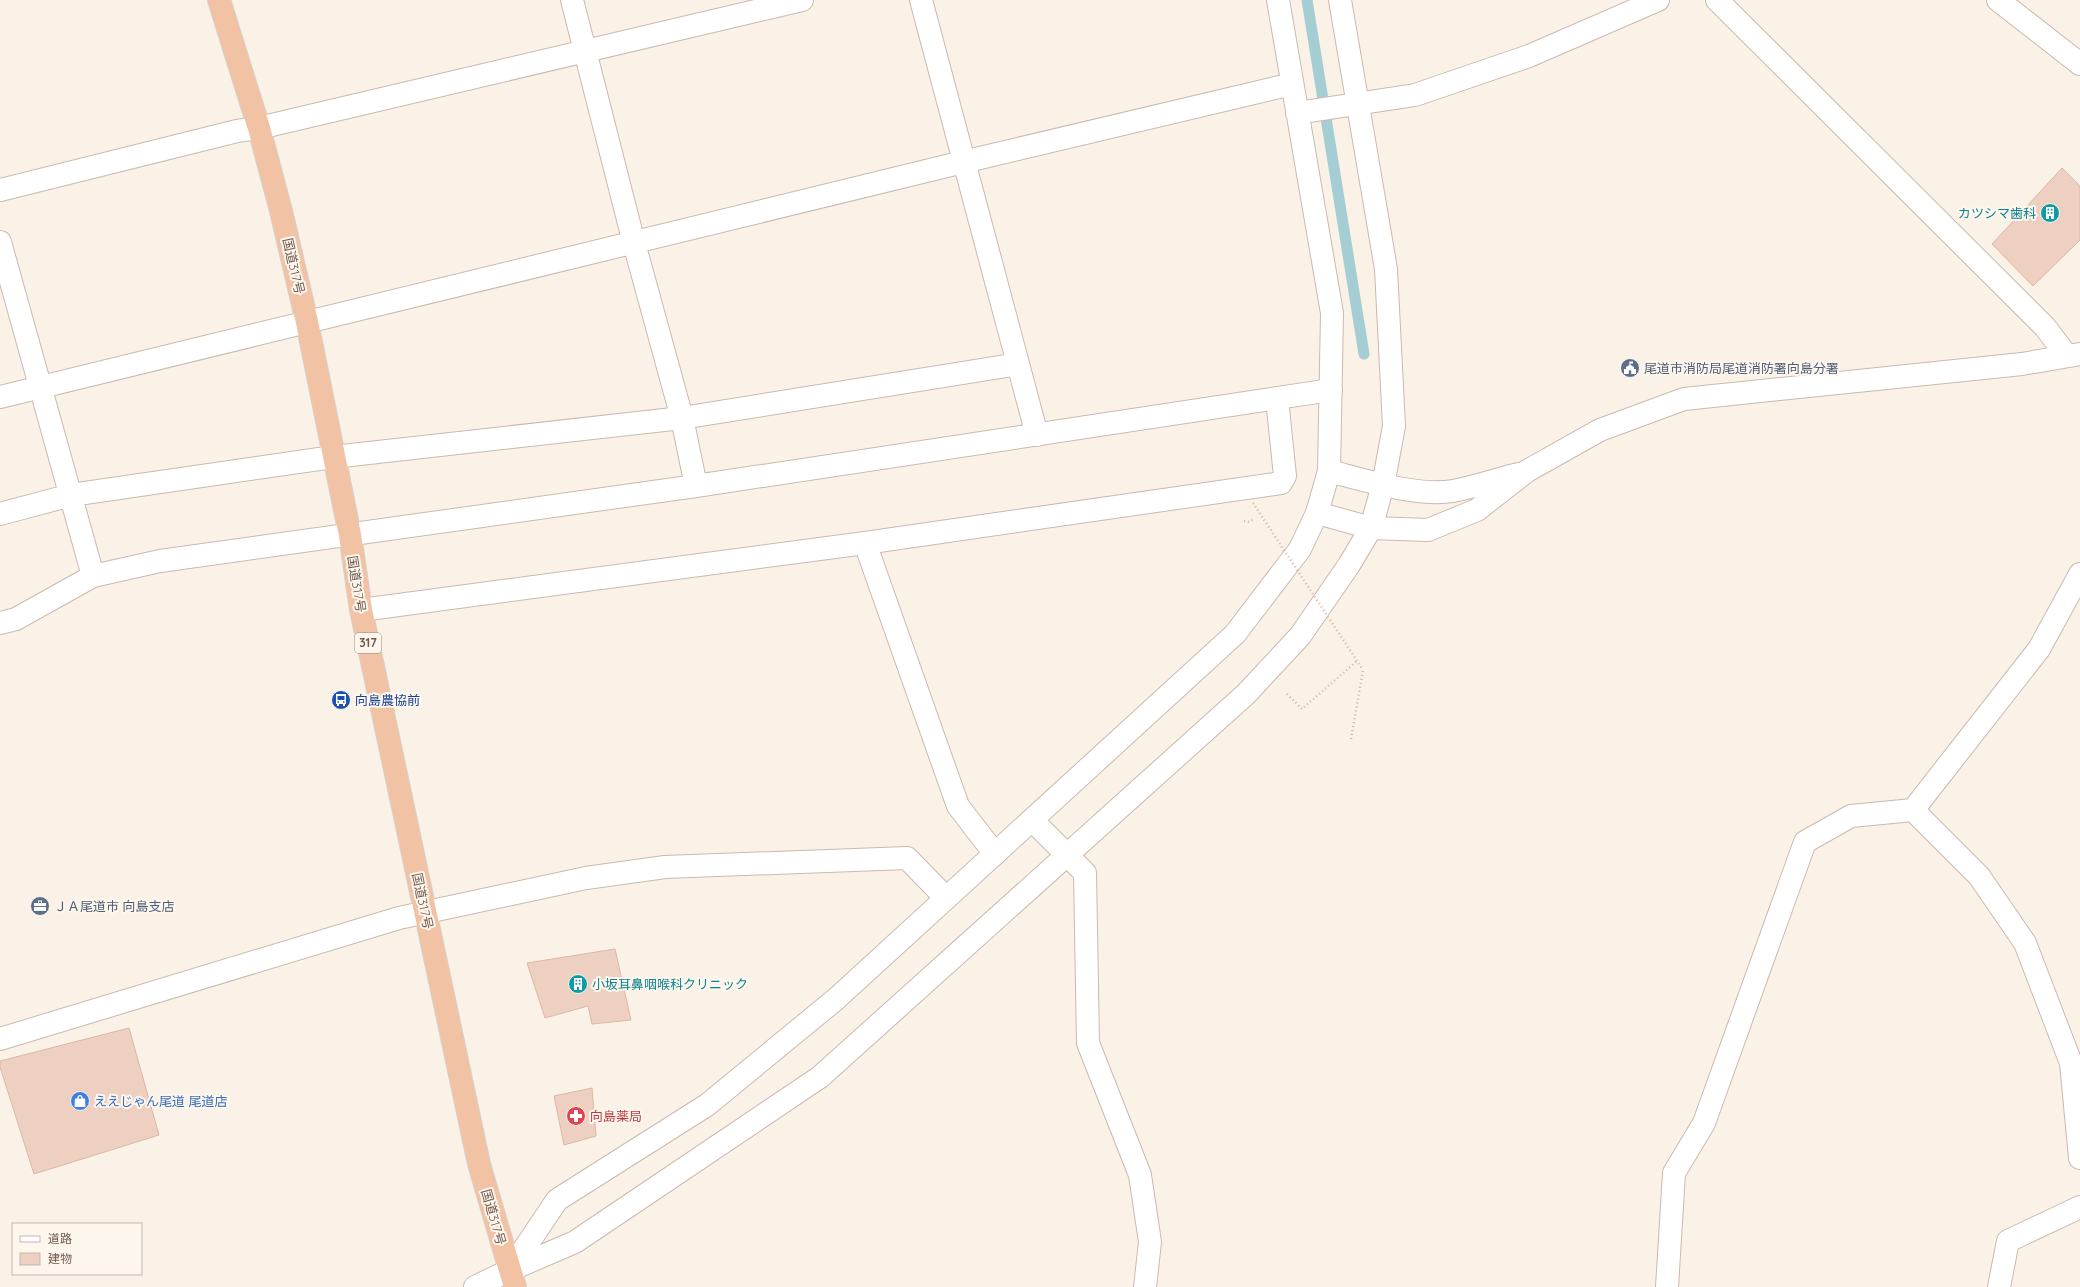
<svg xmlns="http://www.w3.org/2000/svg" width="2080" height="1287" font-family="Quicksand,'Noto Sans JP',sans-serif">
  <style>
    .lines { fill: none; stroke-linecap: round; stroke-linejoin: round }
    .stream { stroke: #a4ced3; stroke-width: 11 }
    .building { fill: #edd0c1; stroke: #deb7a3 }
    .minor-casing { stroke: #cbb9ae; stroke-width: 24 }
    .tertiary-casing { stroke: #cbb9ae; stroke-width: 24 }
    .trunk-casing { stroke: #d7d1cd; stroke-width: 24 }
    .path { stroke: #d2b4a4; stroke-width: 2.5; stroke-dasharray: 1 3; stroke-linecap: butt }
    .minor { stroke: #fff; stroke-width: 22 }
    .tertiary { stroke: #fff; stroke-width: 22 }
    .trunk { stroke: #f1c2a4; stroke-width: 22 }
    .path-bridge { stroke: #d2b4a4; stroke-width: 2.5; stroke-dasharray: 1 3; stroke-linecap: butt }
    .labels { text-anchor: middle; stroke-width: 4; stroke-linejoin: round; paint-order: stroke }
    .shield { fill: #fdf6ed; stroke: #9b887d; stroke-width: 1 }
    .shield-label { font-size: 12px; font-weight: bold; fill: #71594d }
    .culture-label { font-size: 13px; fill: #0d838f; stroke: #fdf6ed; text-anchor: end }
    .street-label { font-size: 13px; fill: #71594d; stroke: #fdf6ed }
    .service-label { font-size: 13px; fill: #4e5e75; stroke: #fdf6ed; text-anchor: start }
    .transit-label { font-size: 13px; fill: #164399; stroke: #fdf6ed; text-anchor: start }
    .shop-label { font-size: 13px; fill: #366cbe; stroke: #fdf6ed; text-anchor: start }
    .health-label { font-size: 13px; fill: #be3a42; stroke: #fdf6ed; text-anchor: start }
  </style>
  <rect width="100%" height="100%" fill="#faf2e7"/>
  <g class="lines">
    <path class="stream" d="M1307,0L1364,354"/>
  </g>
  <path class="building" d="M2062,168L2080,186V240L2033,286L1992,244Z
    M615,949L631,1020L592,1024L588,1006L545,1018L527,963Z
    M129,1028L159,1135L34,1174L0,1067V1061Z
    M592,1088L596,1136L564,1145L554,1096Z"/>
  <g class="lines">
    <defs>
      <path id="minor" d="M572,0L634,243L682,418L696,486
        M921,0L1037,435
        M1717,0L2045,327L2067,356
        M1998,0L2080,64
        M0,190L237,131L259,128L802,0
        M0,242L93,576
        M0,397L963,162L1292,84
        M1329,471C1364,480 1418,497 1453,491C1475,487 1497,479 1519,474
        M1317,513L1371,528L1428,530L1477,510L1527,471L1600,430L1684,399L2022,364L2080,354
        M0,514L71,495L333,457L682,418L1018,364
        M865,543L958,806L995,854
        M361,610L865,543L1281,483L1285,476L1277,399
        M0,623L16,619L93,576L160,561L696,486L1331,390
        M1913,810L1979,876L2025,943L2071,1063L2080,1158
        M1032,820L1085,873L1088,1043L1140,1175L1150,1242L1145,1287
        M0,1039L399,918L586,878L665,867L907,858L946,898
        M475,1287L510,1270
        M1667,1287L1674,1173L1704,1123L1805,842L1851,816L1913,810L2039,649L2080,574
        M1999,1287L2008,1241L2080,1207"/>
      <path id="tertiary" d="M1297,113L1415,95L1529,56L1658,0
        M510,1270L575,1242L820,1077L1246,694L1300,636L1349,565L1371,528L1383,485L1394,426L1386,269L1340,0
        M510,1270L557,1200L707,1105L836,999L1235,634L1300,549L1317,513L1329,471L1332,313L1278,0"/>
      <path id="trunk" d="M219,0L259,128L281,211L307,322L350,535L361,610L479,1164L515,1287"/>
    </defs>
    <use href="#minor" class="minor-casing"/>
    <use href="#tertiary" class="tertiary-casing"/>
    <use href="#trunk" class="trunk-casing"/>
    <path class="path" d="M1244,521L1249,522L1254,519
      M1287,694L1302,709L1357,661
      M1351,739L1363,670"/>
    <use href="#minor" class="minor"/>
    <use href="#tertiary" class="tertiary"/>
    <use href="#trunk" class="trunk"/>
    <path class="path-bridge" d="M1253,503L1363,670"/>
  </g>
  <defs>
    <symbol id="building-disc" viewBox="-11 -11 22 22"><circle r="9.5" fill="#0f9aa8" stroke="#fdf6ed"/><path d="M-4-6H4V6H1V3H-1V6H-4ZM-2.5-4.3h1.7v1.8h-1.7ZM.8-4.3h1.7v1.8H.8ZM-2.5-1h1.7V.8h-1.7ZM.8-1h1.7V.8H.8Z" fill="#fff"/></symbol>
    <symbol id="civic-disc" viewBox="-11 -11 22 22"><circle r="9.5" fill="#5c6f8a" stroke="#fdf6ed"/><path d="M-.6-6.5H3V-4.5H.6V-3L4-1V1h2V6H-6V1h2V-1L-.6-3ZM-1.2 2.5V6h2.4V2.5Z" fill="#fff"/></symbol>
    <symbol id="bus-disc" viewBox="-11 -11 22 22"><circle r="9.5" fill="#1a4fb4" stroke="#fdf6ed"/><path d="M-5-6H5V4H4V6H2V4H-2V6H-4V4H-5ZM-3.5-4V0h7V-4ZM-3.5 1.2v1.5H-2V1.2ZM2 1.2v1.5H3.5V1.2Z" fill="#fff"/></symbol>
    <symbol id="office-disc" viewBox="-11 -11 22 22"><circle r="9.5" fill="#5c6f8a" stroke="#fdf6ed"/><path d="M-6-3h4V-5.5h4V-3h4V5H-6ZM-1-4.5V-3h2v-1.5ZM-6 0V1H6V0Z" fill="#fff"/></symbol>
    <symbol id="shop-disc" viewBox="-11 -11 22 22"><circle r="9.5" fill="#3f7fe0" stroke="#fdf6ed"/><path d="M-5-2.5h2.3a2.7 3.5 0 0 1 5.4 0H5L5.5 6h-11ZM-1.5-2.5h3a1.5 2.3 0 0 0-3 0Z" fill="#fff"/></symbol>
    <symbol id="pharmacy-disc" viewBox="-11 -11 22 22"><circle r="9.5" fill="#e0444e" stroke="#fdf6ed"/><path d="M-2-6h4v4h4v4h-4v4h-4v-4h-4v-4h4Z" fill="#fff"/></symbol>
  </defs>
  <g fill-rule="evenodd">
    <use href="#building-disc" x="2039" y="202" width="22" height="22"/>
    <use href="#civic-disc" x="1619" y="357" width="22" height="22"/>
    <use href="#bus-disc" x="330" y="689" width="22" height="22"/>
    <use href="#office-disc" x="29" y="895" width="22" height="22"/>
    <use href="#building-disc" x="567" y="973" width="22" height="22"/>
    <use href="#shop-disc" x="69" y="1090" width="22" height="22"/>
    <use href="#pharmacy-disc" x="565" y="1105" width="22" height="22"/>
  </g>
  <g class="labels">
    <rect class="shield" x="355" y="633" width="26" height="20" rx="3"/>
    <g class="shield-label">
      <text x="368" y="647">317</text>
    </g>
    <g class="culture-label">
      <text x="2036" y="218">カツシマ歯科</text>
      <text x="592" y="989" text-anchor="start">小坂耳鼻咽喉科クリニック</text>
    </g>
    <g class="street-label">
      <text transform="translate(294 266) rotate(77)" y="5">国道317号</text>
      <text transform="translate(357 584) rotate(81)" y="5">国道317号</text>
      <text transform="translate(423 901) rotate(78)" y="5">国道317号</text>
      <text transform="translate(494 1217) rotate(74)" y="5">国道317号</text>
    </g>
    <g class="service-label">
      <text x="1644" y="373">尾道市消防局尾道消防署向島分署</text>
      <text x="54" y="911">ＪＡ尾道市 向島支店</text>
    </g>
    <g class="transit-label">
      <text x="355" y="705">向島農協前</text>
    </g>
    <g class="shop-label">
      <text x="94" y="1106">ええじゃん尾道 尾道店</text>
    </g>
    <g class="health-label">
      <text x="590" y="1121">向島薬局</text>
    </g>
  </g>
  <rect x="12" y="1223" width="130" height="52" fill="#fdf6ed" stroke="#c5b7ad"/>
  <rect x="20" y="1236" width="20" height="6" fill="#ffffff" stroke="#c5b7ad"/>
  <text x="48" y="1243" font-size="12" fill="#71594d">道路</text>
  <rect x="20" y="1253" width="20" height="12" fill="#edd0c1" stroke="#c5b7ad"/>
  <text x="48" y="1263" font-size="12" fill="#71594d">建物</text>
</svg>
